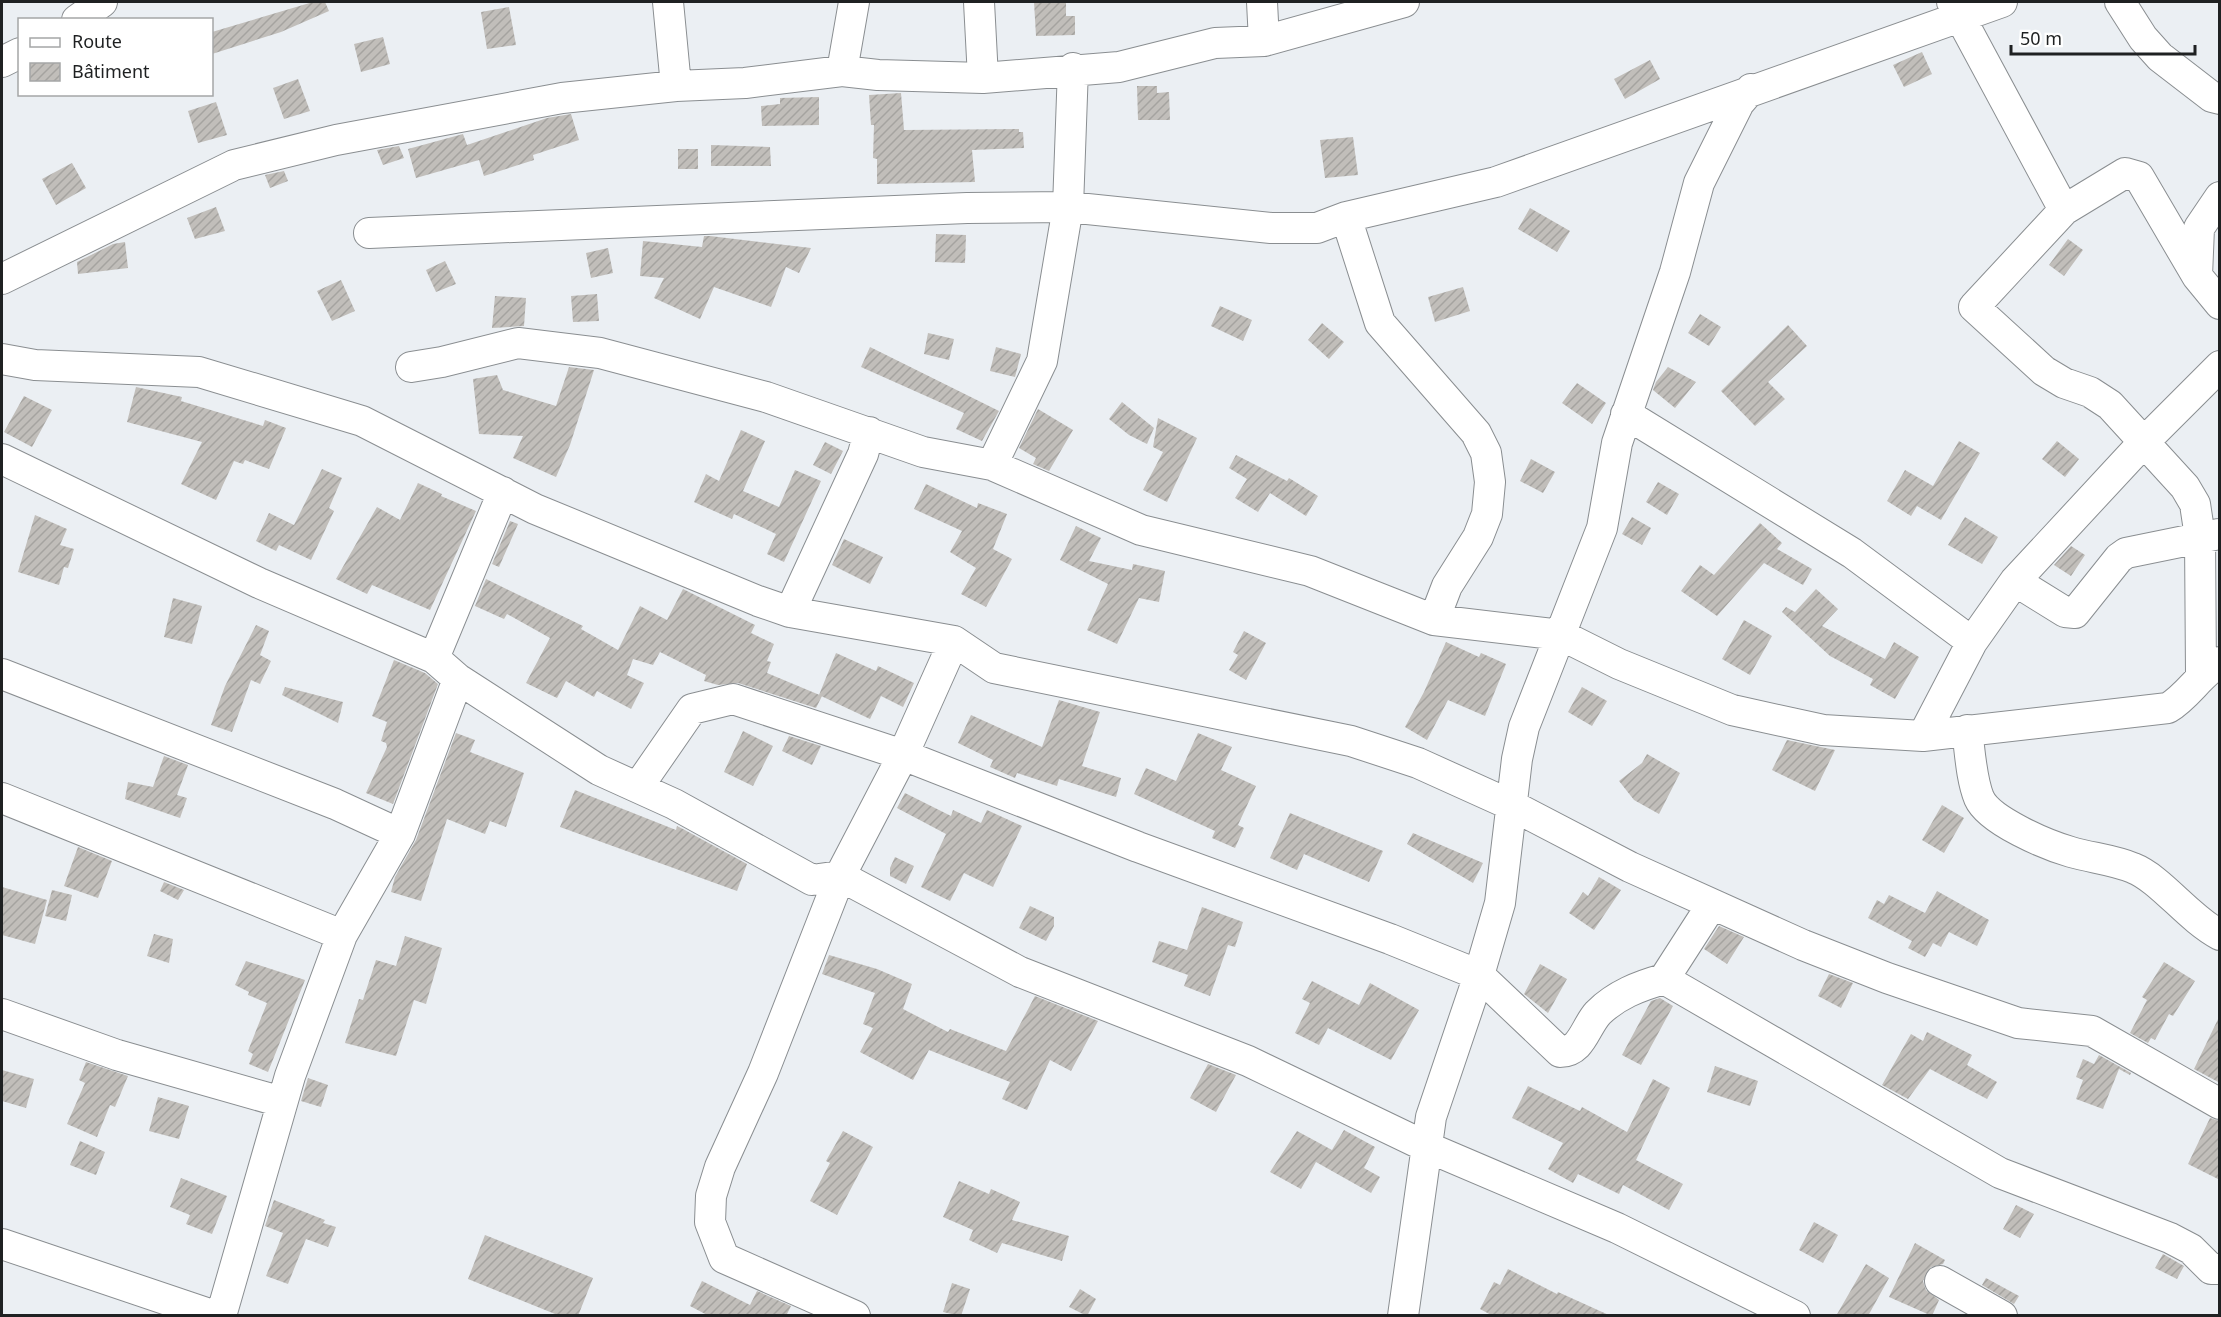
<svg xmlns="http://www.w3.org/2000/svg" width="2221" height="1317" font-family="'Noto Sans',sans-serif">
  <style>
    .building { fill: url(#building-hatch) }
    .lines { fill: none; stroke-linecap: round; stroke-linejoin: round }
    .minor-casing { stroke: #8a8e91; stroke-width: 32 }
    .minor { stroke: #fff; stroke-width: 30 }
  </style>
  <defs>
    <pattern id="building-hatch" width="6" height="6" patternUnits="userSpaceOnUse" patternTransform="scale(1.5)"><rect width="6" height="6" fill="#c1beba"/><path d="M-1 1l2-2M0 6l6-6M5 7l2-2" fill="none" stroke="#a5a3a0"/></pattern>
  </defs>
  <rect width="100%" height="100%" fill="#ebeff3"/>
  <path class="building" d="M313,2H325L329,11L281,32L212,54V32Z
    M1034,2H1066V16H1075V35L1036,36Z
    M509,7L516,45L487,49L481,12Z
    M383,37L390,64L361,72L354,44Z
    M1922,52L1932,74L1904,87L1893,65Z
    M1650,60L1660,79L1625,99L1614,79Z
    M298,79L310,111L284,119L273,88Z
    M1137,86H1157V93L1169,92L1170,120H1138Z
    M901,93L904,130L1019,129V132H1023L1024,148L972,150L975,182L877,184V159L873,158L874,125H871L869,95Z
    M819,97V125L762,126L761,106L780,104V98Z
    M216,102L227,135L198,143L188,111Z
    M571,114L579,140L533,155L534,160L484,176L479,160L416,178L408,149L463,134L467,145L547,118Z
    M1353,137L1358,175L1325,178L1320,140Z
    M711,145L770,147L771,166H711Z
    M399,146L404,158L383,165L377,150Z
    M678,149H698V169H678Z
    M72,163L86,188L56,205L42,179Z
    M284,171L288,181L270,188L265,175Z
    M216,207L225,231L195,239L187,218Z
    M1530,208L1570,231L1557,252L1518,229Z
    M936,234L966,235L965,263L935,262Z
    M704,236H710L811,248L799,273L786,267L771,307L714,287L700,319L654,298L664,278L640,276L643,241L702,247Z
    M2068,239L2083,250L2064,276L2049,265Z
    M125,242L128,268L78,274L77,262L113,244Z
    M608,248L613,273L591,278L586,253Z
    M445,261L456,284L436,292L426,270Z
    M341,280L355,311L332,321L317,291Z
    M1463,287L1470,311L1435,322L1428,297Z
    M597,294L599,321L573,322L571,296Z
    M495,296L526,298L524,326L492,328Z
    M1220,306L1252,320L1243,341L1211,326Z
    M1700,314L1721,327L1709,346L1688,333Z
    M1322,323L1344,342L1329,359L1308,340Z
    M1788,325L1807,346L1768,382L1785,399L1755,426L1721,391Z
    M928,333L954,339L949,360L924,354Z
    M870,347L999,411L982,441L956,429L964,413L861,367Z
    M996,347L1021,354L1015,377L990,371Z
    M569,367L594,370L570,445L556,477L513,458L523,436L479,434L473,379L497,375L503,390L556,406Z
    M1668,367L1696,382L1675,408L1653,390L1656,382Z
    M1577,383L1606,403L1592,424L1562,403Z
    M136,387L182,397L181,401L263,426L265,420L286,428L269,469L245,460L243,464L234,461L216,500L181,484L202,442L127,422Z
    M24,396L52,410L32,447L4,432Z
    M1122,402L1154,428L1147,444L1129,435L1109,419Z
    M1038,409L1073,430L1049,471L1033,464L1036,458L1019,448Z
    M1158,418L1197,438L1167,502L1143,490L1163,452L1153,447Z
    M741,430L765,441L743,491L779,507L795,470L821,481L784,562L767,554L776,534L734,514L732,519L694,502L706,474L719,481Z
    M1959,441L1980,453L1941,520L1917,506L1911,516L1887,501L1905,470L1933,486Z
    M2057,441L2079,459L2065,477L2042,459Z
    M825,442L843,451L831,474L813,465Z
    M1236,455L1287,481L1289,478L1318,496L1306,516L1270,493L1258,512L1235,498L1247,479L1229,468Z
    M1531,459L1555,472L1543,493L1520,481Z
    M322,469L342,478L329,508L334,511L311,560L279,545L276,551L256,541L269,513L294,525Z
    M1658,482L1679,494L1667,515L1646,502Z
    M418,483L442,494L441,496L476,511L430,610L372,585L367,594L336,579L377,507L400,520Z
    M926,484L977,508L978,503L1007,514L993,549L1012,559L986,607L961,594L976,568L950,552L962,531L914,509Z
    M35,515L67,529L60,545L74,549L68,568L64,567L59,585L18,572Z
    M1632,517L1651,528L1642,545L1622,534Z
    M1965,517L1998,537L1982,564L1948,545Z
    M510,521L518,524L499,567L492,564Z
    M1760,523L1782,543L1777,549L1812,569L1803,585L1764,563L1717,616L1681,591L1700,565L1714,575Z
    M1076,526L1101,538L1089,561L1132,570L1133,564L1165,571L1159,602L1139,598L1117,644L1087,630L1108,584L1060,560Z
    M844,539L883,557L870,584L832,565Z
    M2071,546L2085,555L2071,576L2054,565Z
    M486,579L583,626L581,629L618,650L640,606L667,620L683,589L755,625L751,633L774,644L767,661L771,662L767,673L822,696L816,708L738,683L718,685L704,681L706,675L660,652L653,665L633,659L627,675L644,683L631,709L597,691L594,697L566,681L557,698L526,683L550,638L507,614L504,619L475,606Z
    M1816,589L1838,609L1822,626L1885,659L1894,642L1919,657L1895,699L1870,685L1873,679L1830,656L1782,612L1786,607L1795,612Z
    M173,598L202,606L192,644L164,637Z
    M1744,620L1772,636L1750,675L1722,659Z
    M256,625L269,631L260,655L271,661L260,684L251,680L232,732L211,725L225,686Z
    M1244,631L1266,643L1246,680L1229,670L1238,655L1233,652Z
    M1446,642L1479,657L1481,653L1506,664L1485,716L1448,700L1427,740L1405,727L1424,692Z
    M836,653L876,671L878,666L914,683L903,707L881,696L870,719L819,695Z
    M394,660L425,673L438,684L393,804L366,793L387,747L386,743L381,741L387,722L372,716Z
    M285,687L343,702L338,723L282,695Z
    M1582,687L1607,701L1592,726L1568,712Z
    M1059,700L1100,712L1082,766L1121,778L1116,797L1059,779L1057,786L1017,773L1015,778L990,767L993,760L958,743L971,715L1042,747Z
    M743,731L773,746L753,786L724,772Z
    M456,733L475,740L470,752L524,773L506,827L490,821L485,834L447,819L421,901L391,892L395,877L416,840Z
    M1198,733L1232,747L1221,770L1256,786L1238,825L1244,828L1235,848L1212,838L1215,831L1134,794L1146,768L1176,781Z
    M789,736L821,746L812,765L782,751Z
    M1787,740L1835,750L1815,791L1772,770Z
    M1647,754L1680,773L1659,814L1634,800L1619,781L1642,763Z
    M164,756L188,765L177,795L187,798L180,818L125,799L128,782L153,787Z
    M575,790L676,830L677,826L683,829L747,864L737,891L560,827Z
    M905,793L951,816L953,810L981,823L987,810L1022,826L993,887L964,873L950,901L921,887L946,834L897,808Z
    M1942,805L1964,818L1944,853L1922,840Z
    M1290,813L1383,851L1369,882L1304,854L1297,870L1270,858Z
    M1413,833L1483,863L1473,883L1407,844Z
    M78,847L112,861L98,898L64,886Z
    M895,857L914,866L906,884L890,876V868Z
    M1599,877L1621,890L1594,930L1569,913L1583,892L1588,896Z
    M164,882L184,890L178,900L160,891Z
    M2,887L47,900L35,944L2,935Z
    M52,890L72,895L66,921L45,916Z
    M1937,891L1989,920L1977,946L1949,932L1941,947L1933,943L1925,957L1908,948L1912,941L1868,918L1877,900L1884,904L1889,895L1925,913Z
    M1030,906L1054,917V926L1046,941L1019,928Z
    M1202,907L1243,922L1235,947L1228,945L1210,996L1184,986L1188,975L1152,962L1159,941L1187,950Z
    M1719,926L1744,937L1727,964L1704,949Z
    M154,934L173,939L169,963L147,956Z
    M405,936L442,948L426,1004L414,1000L396,1056L345,1043L359,999L363,1000L376,960L396,966Z
    M829,955L877,969L912,984L903,1009L948,1032L950,1029L1006,1051L1035,996L1098,1021L1071,1071L1050,1060L1027,1110L1002,1099L1010,1082L929,1050L913,1080L860,1052L873,1028L863,1024L875,993L822,974Z
    M246,961L305,980L268,1072L249,1064L253,1054L248,1051L267,1003L248,995L249,992L235,985Z
    M2164,962L2195,981L2173,1016L2169,1014L2155,1040L2151,1038L2148,1043L2130,1033L2147,1000L2142,997Z
    M1540,964L1567,979L1548,1013L1524,994Z
    M1829,974L1853,983L1841,1008L1818,996Z
    M1312,981L1359,1005L1370,983L1419,1010L1391,1060L1328,1028L1319,1045L1295,1033L1310,1003L1302,999Z
    M1660,998L1673,1006L1641,1065L1622,1055L1651,1001Z
    M2220,1015V1083L2194,1069Z
    M1927,1032L1972,1055L1967,1065L1997,1082L1987,1099L1930,1069L1908,1099L1882,1085L1911,1034L1923,1041Z
    M2099,1055L2131,1073L2130,1075L2119,1069L2103,1109L2076,1099L2083,1080L2076,1077L2083,1059L2094,1064Z
    M86,1062L128,1076L115,1107L110,1105L97,1137L67,1124L85,1083L79,1080Z
    M1208,1064L1236,1075L1216,1112L1190,1098Z
    M1715,1066L1758,1081L1750,1106L1707,1092Z
    M2,1070L34,1079L26,1108L2,1101Z
    M308,1078L328,1085L321,1107L301,1101Z
    M1653,1079L1670,1088L1636,1160L1683,1184L1669,1210L1623,1185L1619,1194L1578,1174L1573,1183L1548,1169L1563,1143L1512,1118L1528,1086L1580,1111L1582,1107L1627,1132Z
    M158,1097L189,1106L179,1139L149,1131Z
    M2210,1118L2220,1121V1180L2188,1164Z
    M1344,1130L1375,1147L1364,1168L1380,1177L1371,1193L1316,1162L1301,1189L1270,1172L1297,1131L1332,1150Z
    M843,1131L873,1147L837,1215L810,1201L830,1163L826,1161Z
    M80,1141L105,1152L96,1175L70,1165Z
    M181,1178L227,1196L212,1234L186,1224L190,1215L170,1207Z
    M959,1181L989,1194L991,1189L1020,1202L1012,1220L1069,1236L1062,1261L1002,1243L997,1253L969,1240L973,1230L943,1217Z
    M274,1200L325,1220L323,1223L336,1227L328,1247L306,1239L288,1284L266,1276L283,1233L265,1226Z
    M2016,1205L2034,1214L2020,1238L2003,1229Z
    M1814,1222L1838,1235L1823,1263L1799,1250Z
    M485,1235L593,1278L578,1316H560L468,1279Z
    M1915,1243L1945,1260L1943,1264L1931,1267L1923,1281L1926,1290L1939,1300L1932,1316L1889,1297Z
    M2163,1254L2184,1266L2177,1279L2155,1268Z
    M1866,1264L1889,1278L1868,1316H1836Z
    M1508,1269L1557,1294L1558,1292L1611,1316H1493L1480,1309L1494,1282L1500,1285Z
    M1986,1278L2019,1296L2014,1304L1982,1285Z
    M702,1281L750,1305L757,1291L791,1306L786,1316H709L690,1306Z
    M952,1283L970,1289L961,1316L943,1312Z
    M1080,1289L1096,1299L1087,1316L1069,1307Z"/>
  <g class="lines">
    <defs>
      <path id="minor" d="M668,2L676,86
        M979,2L983,78
        M1262,2L1264,41
        M1952,2L2064,210
        M2120,2L2143,38L2160,57L2212,97L2220,99
        M77,20L102,2
        M2,62L20,53
        M842,71L854,2
        M1346,217L1380,323L1476,433L1486,453L1490,482L1487,514L1478,537L1447,586L1434,620
        M369,233L967,208L1068,207L1271,228H1317L1346,217L1496,182L2002,2
        M2197,276L2199,228L2220,197
        M2,279L234,165L336,140L562,98L676,86L745,83L842,71L878,75L983,78L1119,67L1215,43L1264,41L1404,2
        M2,359L35,365L199,372L362,421L535,509L758,601L790,612L954,641L994,668L1351,741L1418,763L1511,805L1630,867L1803,945L1887,978L2018,1023L2092,1031L2220,1104
        M411,367L442,362L518,343L600,353L766,397L923,452L992,465L1141,530L1310,571L1434,620L1561,635L1619,664L1732,710L1823,730L1923,736L2168,708C2188,696 2199,675 2220,662
        M1626,414L1852,553L1972,642
        M2,459L259,583L434,658L458,679L599,770L674,804L812,880L840,876L1020,972L1248,1061L1427,1147L1617,1228L1795,1316
        M992,465L1042,361L1068,207L1073,68
        M2015,581L2065,612L2075,613L2119,558L2126,553L2219,534
        M790,612L863,454L869,432
        M434,658L503,492
        M2,674L335,804L400,834
        M2201,675L2200,537L2195,504L2185,487L2110,405L2090,392L2064,383L2044,371L1974,307L2064,210L2125,173L2139,177L2197,276L2220,304
        M1967,730C1970,751 1971,778 1979,798C1989,821 2047,845 2071,852C2092,858 2114,860 2133,868C2161,879 2188,918 2220,935
        M1923,736L1972,642L2015,581L2143,443L2220,366
        M638,787L692,709L733,699L903,755L1138,847L1390,939L1479,975L1560,1052C1582,1052 1585,1027 1598,1013C1616,995 1639,986 1664,979L1711,906
        M2,798L342,935
        M1664,979L2000,1173L2170,1238L2191,1249L2211,1269H2220
        M2,1014L117,1055L282,1102
        M2,1244L215,1316
        M1940,1281L2002,1316
        M221,1316L290,1076L342,935L400,834L458,679
        M855,1316L724,1258L710,1222L711,1196L720,1167L763,1073L840,876L903,755L954,641
        M1403,1316L1431,1117L1479,975L1500,903L1517,759L1524,727L1602,528L1617,443L1675,272L1699,183L1739,103L1751,89"/>
    </defs>
    <use href="#minor" class="minor-casing"/>
    <use href="#minor" class="minor"/>
  </g>
  <rect width="2221" height="1317" fill="none" stroke="#1f2122" stroke-width="6"/>
  <rect x="18" y="18" width="195" height="78" fill="#ffffff" stroke="#a5a6a7" stroke-width="1.5"/>
  <rect x="30" y="38" width="30" height="9" fill="#ffffff" stroke="#a5a6a7" stroke-width="1.5"/>
  <text x="72" y="48" font-size="18" fill="#1f2122">Route</text>
  <rect x="30" y="63" width="30" height="18" fill="url(#building-hatch)" stroke="#a5a6a7" stroke-width="1.5"/>
  <text x="72" y="78" font-size="18" fill="#1f2122">Bâtiment</text>
  <path d="M2011 45v9h184v-9" fill="none" stroke="#1f2122" stroke-width="3"/>
  <text x="2020" y="45" font-size="18" fill="#1f2122" stroke="#ffffff" stroke-width="4.5" paint-order="stroke">50 m</text>
</svg>
